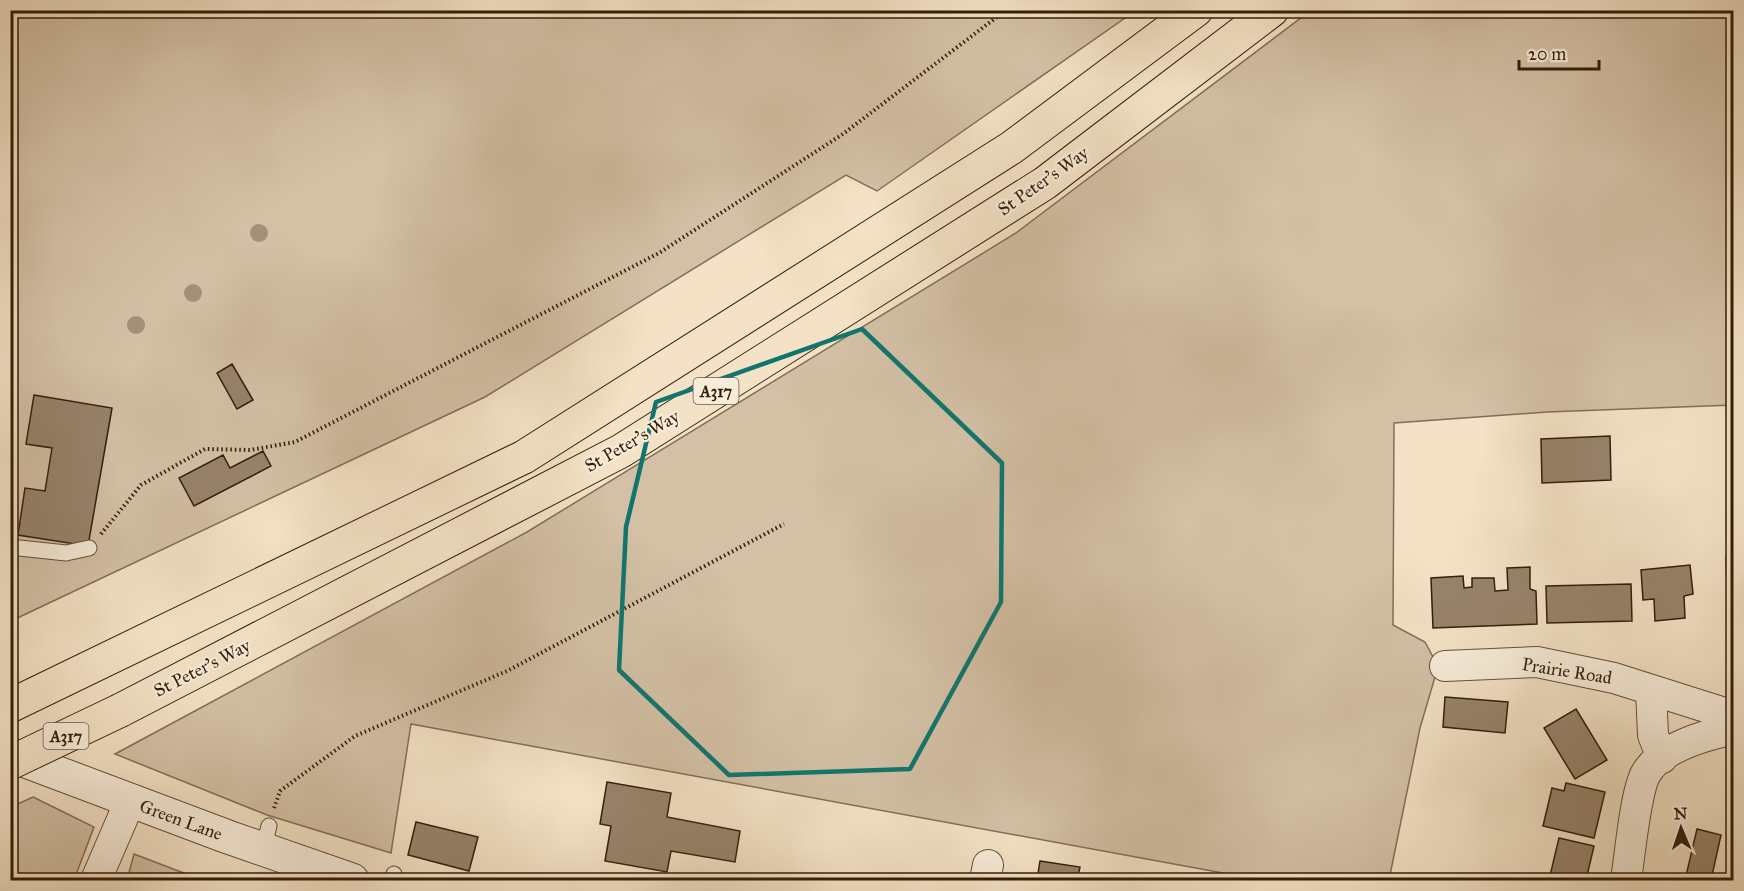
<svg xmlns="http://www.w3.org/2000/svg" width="1744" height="891" viewBox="0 0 1744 891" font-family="'IM FELL Great Primer',serif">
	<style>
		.green { fill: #d3c0a5; stroke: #846e57; stroke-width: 1.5 }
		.building { fill: #97836b; stroke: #341c09; stroke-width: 1.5 }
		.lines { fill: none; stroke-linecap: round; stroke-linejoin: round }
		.service-casing { stroke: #644e38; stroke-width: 17 }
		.minor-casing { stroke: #644e38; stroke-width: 32 }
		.tertiary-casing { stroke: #644e38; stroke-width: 35 }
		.primary-casing { stroke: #341c09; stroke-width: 35 }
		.path { stroke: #341c09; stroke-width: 4; stroke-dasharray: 1.5 3; stroke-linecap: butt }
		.service { stroke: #f7ecd9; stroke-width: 15 }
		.minor { stroke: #f7ecd9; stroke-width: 30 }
		.tertiary { stroke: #f7ecd9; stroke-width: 33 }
		.primary { stroke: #f3e2c5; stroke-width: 33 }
		.primary-bridge-casing { stroke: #341c09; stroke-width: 35; stroke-linecap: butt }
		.primary-bridge { stroke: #f3e2c5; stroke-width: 33 }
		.tree { fill: #a49077 }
		.marked { fill: none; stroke: #0f766e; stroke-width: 4.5; stroke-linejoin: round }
		.labels { text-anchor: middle; stroke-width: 4.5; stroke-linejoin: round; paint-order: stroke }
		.shield { fill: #f7ecd9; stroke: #6e5a47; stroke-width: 1.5 }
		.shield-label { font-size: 16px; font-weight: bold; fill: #341c09 }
		.street-label { font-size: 18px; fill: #341c09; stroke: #f7ecd9 }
	</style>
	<rect width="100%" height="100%" fill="#f3e2c5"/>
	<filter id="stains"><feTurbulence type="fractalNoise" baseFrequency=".00333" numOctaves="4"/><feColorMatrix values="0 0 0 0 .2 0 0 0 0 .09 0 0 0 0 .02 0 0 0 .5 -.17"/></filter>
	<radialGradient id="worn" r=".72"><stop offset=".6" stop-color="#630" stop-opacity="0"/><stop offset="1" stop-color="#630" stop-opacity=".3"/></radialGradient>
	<!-- green -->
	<path class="green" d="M10 11H1135L877 191 846 175 485 397 11 621Z
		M1310 11H1733V405L1547 412 1394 423 1393 625 1425 642 1433 657 1435 677 1420 728 1389 880H1261L411 724 391 853 267 815 115 754 527 532 1016 233Z
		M33 797 94 827 74 880H11V807Z
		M134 854 202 880H127Z"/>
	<!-- building -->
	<path class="building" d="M232 364 253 400 237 409 217 373Z
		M34 395 112 408 88 546 18 535 25 488 45 491 52 448 26 444Z
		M1610 436 1611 480 1542 483 1541 439Z
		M263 451 271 466 194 506 179 478 223 455 230 468Z
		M1729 485H1734V521H1731Z
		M1726 558H1734V610H1728Z
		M1690 565 1693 594 1684 596 1685 618 1655 621 1654 599 1643 600 1641 570Z
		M1530 567V589L1536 591 1537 624 1433 628 1431 578 1463 576 1464 588 1472 587V578H1494L1495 591 1508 590 1507 568Z
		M1631 584 1632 621 1547 623 1546 586Z
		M1445 697 1508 702 1505 733 1443 727Z
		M1576 709 1607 760 1575 779 1544 728Z
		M607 782 671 793 667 817 740 831 735 862 671 851 667 872 605 861 611 826 600 824Z
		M1566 783 1605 792 1594 838 1543 826 1552 788 1564 791Z
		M416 822 478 837 469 871 408 855Z
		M1697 829 1721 835 1711 880H1685Z
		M1559 838 1594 846 1586 880H1549Z
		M1040 861 1080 867 1077 880H1037Z
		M517 876 536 880H516Z"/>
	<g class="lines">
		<defs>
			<path id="service" d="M10 547 66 553 89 548
				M263 849 269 826
				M392 880 394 874"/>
			<path id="minor" d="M1445 666 1537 662 1614 678 1734 716
				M1651 690 1653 735 1662 758
				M96 880 130 801
				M985 880 988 865
				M1626 880C1630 855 1635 796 1645 775 1660 747 1706 735 1734 729"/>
			<path id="tertiary" d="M10 755 228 837 352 880"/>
			<path id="primary" d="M10 706 524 457 1011 148 1196 10
				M121 710 621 451 1045 183 1272 10"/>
		</defs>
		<!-- service casing -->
		<use href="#service" class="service-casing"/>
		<!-- minor casing -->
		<use href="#minor" class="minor-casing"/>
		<!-- tertiary casing -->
		<use href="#tertiary" class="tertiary-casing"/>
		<!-- primary casing -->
		<use href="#primary" class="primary-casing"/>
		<!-- path -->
		<path class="path" d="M101 534 141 485 205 449 250 450 295 442 659 253 843 134 1006 10
			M274 808 280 791 355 736 507 671 784 524"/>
		<!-- service -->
		<use href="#service" class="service"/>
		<!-- minor -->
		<use href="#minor" class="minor"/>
		<!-- tertiary -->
		<use href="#tertiary" class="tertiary"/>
		<!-- primary -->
		<use href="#primary" class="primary"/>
		<defs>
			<path id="primary-bridge" d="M10 763 121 710"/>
		</defs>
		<!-- primary-bridge casing -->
		<use href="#primary-bridge" class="primary-bridge-casing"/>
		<!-- primary-bridge -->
		<use href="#primary-bridge" class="primary-bridge"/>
	</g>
	<!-- trees -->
	<g class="tree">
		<circle cx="259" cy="233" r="9"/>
		<circle cx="193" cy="293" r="9"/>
		<circle cx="136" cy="325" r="9"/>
	</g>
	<!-- marked area -->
	<path class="marked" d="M862 329 1002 463 1001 602 910 769 729 775 619 670 626 527 656 402Z"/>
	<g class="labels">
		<!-- shield labels -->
		<g class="shield">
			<rect x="693.5" y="378" width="45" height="26" rx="4.5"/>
			<rect x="43.5" y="723" width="45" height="26" rx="4.5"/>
		</g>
		<g class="shield-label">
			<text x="716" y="397">A317</text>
			<text x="66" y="742">A317</text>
		</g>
		<!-- street labels -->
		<g class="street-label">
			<text transform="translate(1043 181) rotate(-35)" y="6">St Peter's Way</text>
			<text transform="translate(632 441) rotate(-30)" y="6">St Peter's Way</text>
			<text transform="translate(202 668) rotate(-27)" y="6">St Peter's Way</text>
			<text transform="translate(1567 671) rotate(9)" y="6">Prairie Road</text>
			<text transform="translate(181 820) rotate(20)" y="6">Green Lane</text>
		</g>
	</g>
	<!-- margin -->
	<rect width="1744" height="891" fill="none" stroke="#f3e2c5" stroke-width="36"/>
	<rect x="12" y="12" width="1720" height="867" fill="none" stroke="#341c09" stroke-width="3"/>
	<rect x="18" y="18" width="1708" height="855" fill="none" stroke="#341c09" stroke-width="1.5"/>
	<!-- north arrow -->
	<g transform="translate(1681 828) rotate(358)" stroke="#f7ecd9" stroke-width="4.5" paint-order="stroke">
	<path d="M0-4.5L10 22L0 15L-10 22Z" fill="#341c09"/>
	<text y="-9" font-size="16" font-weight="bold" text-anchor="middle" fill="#341c09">N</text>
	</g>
	<!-- scale -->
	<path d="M1519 60v9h80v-9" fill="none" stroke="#341c09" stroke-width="3"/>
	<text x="1528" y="60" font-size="18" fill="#341c09" stroke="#f7ecd9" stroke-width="4.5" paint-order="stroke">20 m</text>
	<rect width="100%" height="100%" filter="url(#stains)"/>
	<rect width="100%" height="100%" fill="url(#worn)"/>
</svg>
